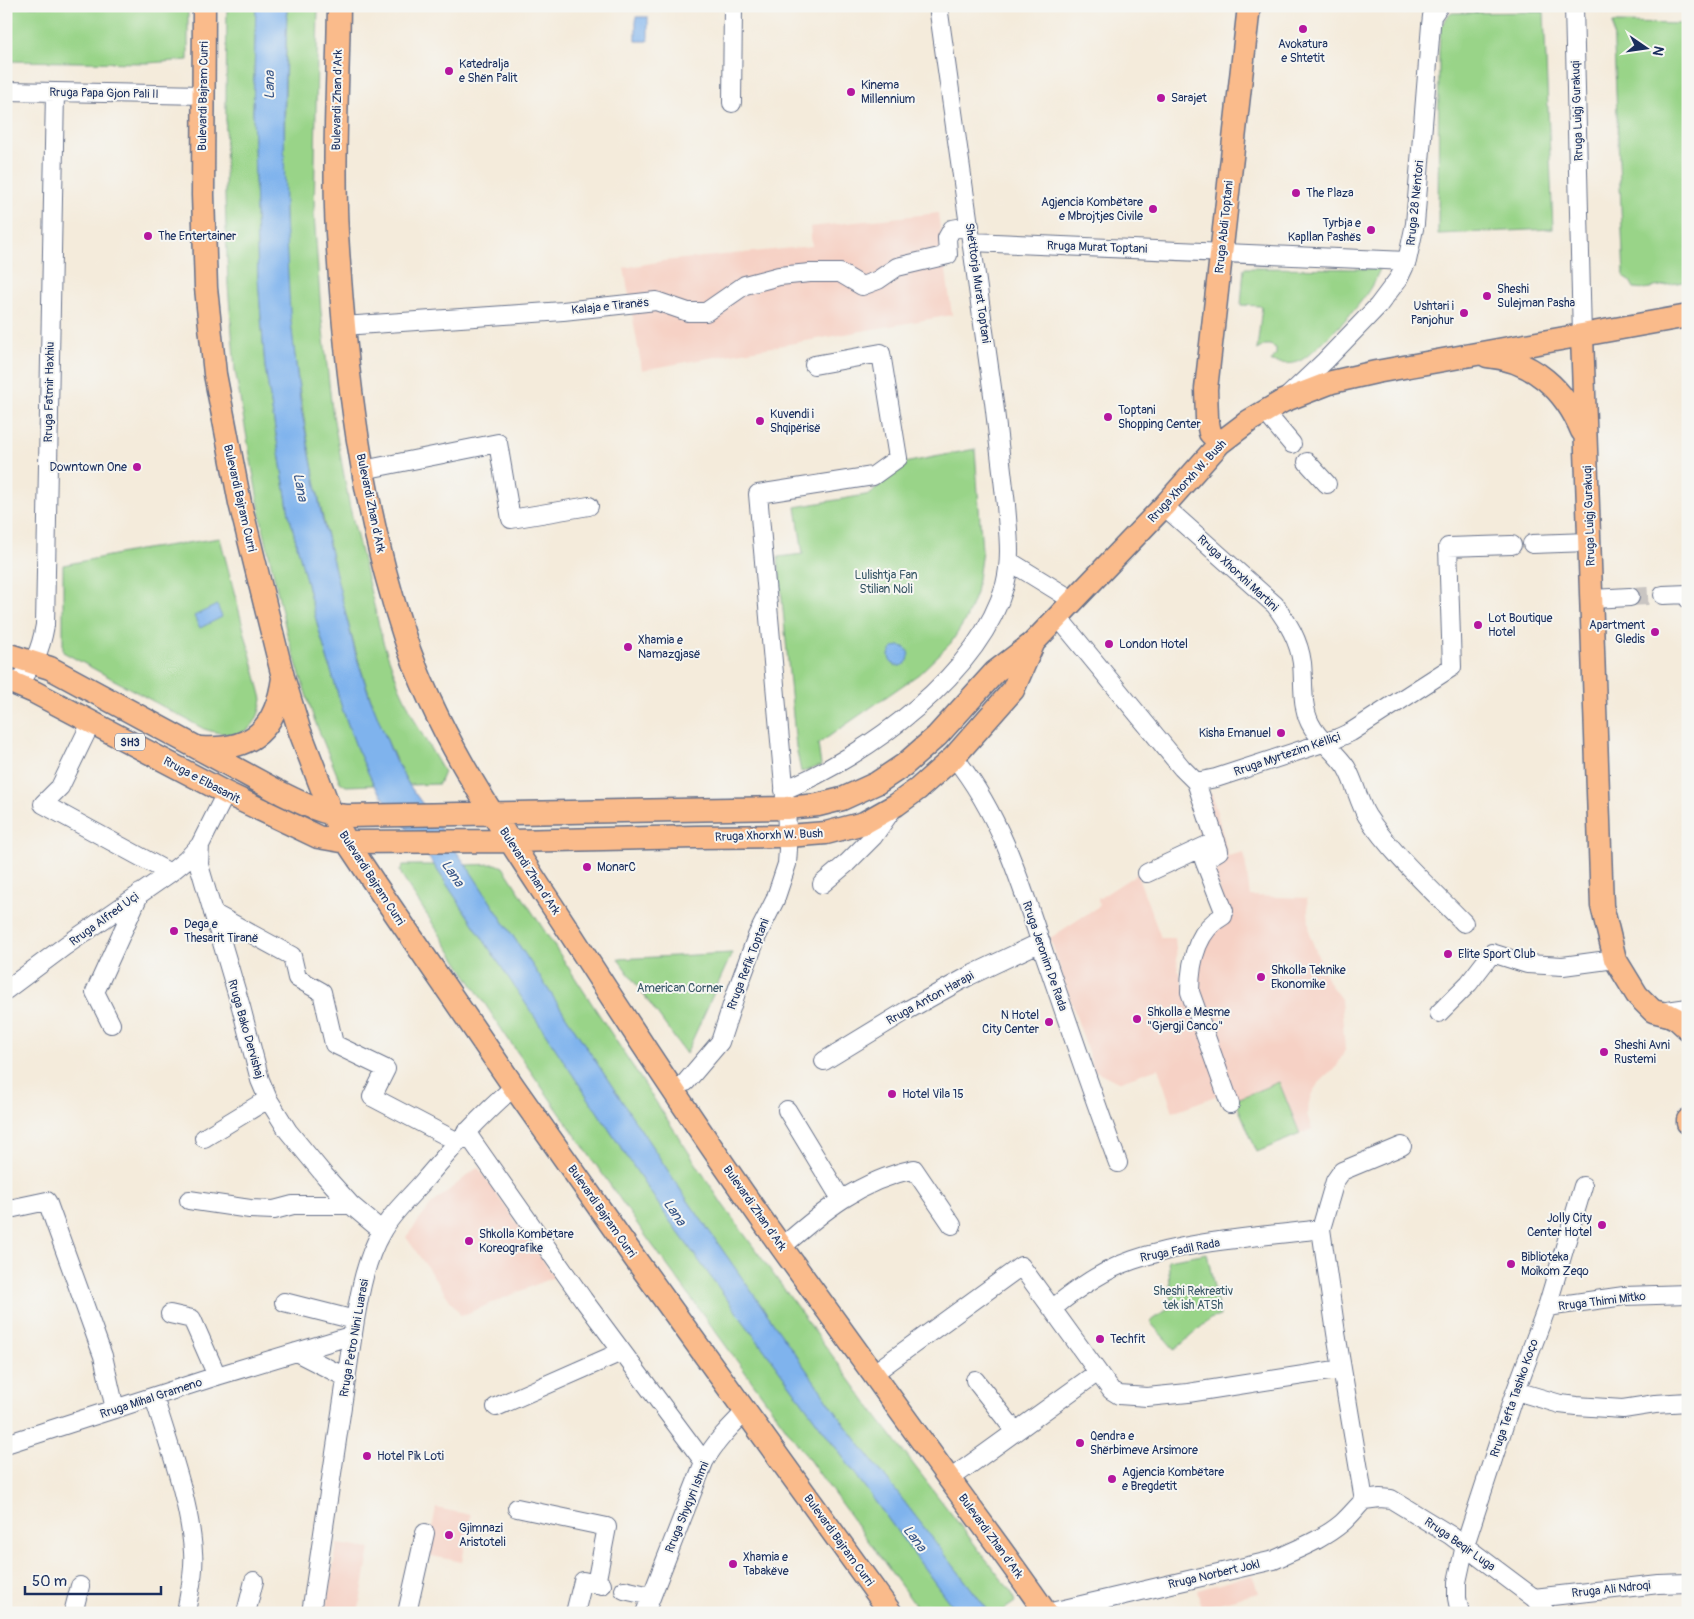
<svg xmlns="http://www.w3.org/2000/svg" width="1694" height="1619" viewBox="0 0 1694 1619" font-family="Pangolin,sans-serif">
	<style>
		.built { fill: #f6d1c5 }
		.green { fill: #99d488; stroke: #5a8273 }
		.water { fill: #7fb3ed; stroke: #4d71a6 }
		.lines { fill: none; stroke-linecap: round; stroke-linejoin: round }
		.minor-tunnel { stroke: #c9c5c2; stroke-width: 18; stroke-dasharray: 18 9; stroke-linecap: butt }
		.minor-casing { stroke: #67718a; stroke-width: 20 }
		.major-casing { stroke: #67718a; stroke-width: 25 }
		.minor { stroke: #fff; stroke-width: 18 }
		.major { stroke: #fabb8b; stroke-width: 22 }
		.poi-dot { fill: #b5179e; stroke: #f6f6f2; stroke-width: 2 }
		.labels { text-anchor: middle; stroke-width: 4; stroke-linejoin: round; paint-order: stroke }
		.shield { fill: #f6f6f2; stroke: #5d6b8a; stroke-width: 1 }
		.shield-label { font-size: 11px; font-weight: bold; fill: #1b2f5e }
		.poi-label { font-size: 12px; fill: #1b2f5e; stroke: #f6f6f2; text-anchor: start }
		.street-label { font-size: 12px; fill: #1b2f5e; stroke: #f6f6f2 }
		.park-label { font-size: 12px; fill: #3a5868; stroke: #f6f6f2 }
		.water-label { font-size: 14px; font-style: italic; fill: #395789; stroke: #f6f6f2 }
	</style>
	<rect width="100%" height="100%" fill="#f6f6f2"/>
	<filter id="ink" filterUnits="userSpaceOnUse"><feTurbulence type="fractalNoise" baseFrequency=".02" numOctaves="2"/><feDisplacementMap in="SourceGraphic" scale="10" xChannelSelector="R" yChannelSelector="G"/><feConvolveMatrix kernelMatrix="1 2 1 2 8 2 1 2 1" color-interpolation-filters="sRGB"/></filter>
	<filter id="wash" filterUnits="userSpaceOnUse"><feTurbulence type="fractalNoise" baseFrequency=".0096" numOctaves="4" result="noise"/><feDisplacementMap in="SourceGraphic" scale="20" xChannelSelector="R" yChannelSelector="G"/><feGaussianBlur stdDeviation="1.12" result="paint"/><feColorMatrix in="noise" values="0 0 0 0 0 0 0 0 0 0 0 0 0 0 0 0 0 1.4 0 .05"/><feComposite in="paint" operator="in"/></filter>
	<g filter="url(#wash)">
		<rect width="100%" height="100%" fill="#f4ebdb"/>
		<!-- built -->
		<path class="built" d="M938 213 952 315 642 370 624 268 663 261 812 246 810 227Z
			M1212 794 1228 856 1244 852 1250 896 1307 898 1310 936 1329 983 1341 999 1345 1050 1337 1066 1317 1085 1310 1098 1307 1114 1312 1129 1257 1152 1193 991 1204 944 1228 916 1189 803Z
			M1137 874 1161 938H1175L1178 970 1223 1093 1173 1112 1158 1068 1118 1082 1094 1070 1050 938 1099 906 1098 899Z
			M478 1167 554 1277 461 1316 406 1237 432 1204Z
			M436 1508 471 1515 462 1562 427 1555Z
			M337 1544 370 1549 358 1613H326Z
			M1253 1575 1258 1593 1201 1608 1197 1590Z"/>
		<!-- green -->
		<path class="green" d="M6 6H188V60L148 63 6 61Z
			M227 6H256L253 111 258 279 265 367 289 514 318 627 342 708 357 749 374 785 346 786 340 782 314 719 287 634 262 523 235 370 228 285 225 196Z
			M287 6H318L314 214 321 312 332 410 350 508 383 642 399 686 418 727 444 772 439 784 409 785C372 718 354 649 336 574 315 489 299 402 290 314 281 212 285 109 287 6Z
			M1544 12 1553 229 1438 234 1439 52C1440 38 1439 22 1452 13Z
			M1613 23 1688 24V281L1644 289 1634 288 1630 281 1624 277Z
			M1244 268 1380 269C1368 298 1347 319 1325 340 1317 347 1308 357 1298 362 1289 365 1279 363 1271 362L1276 354V348L1270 345H1265L1257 350 1262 306 1241 305Z
			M975 449 982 551 976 593 966 619 951 643 919 674 818 744 821 766 801 772 796 747 778 557 803 554 796 507 871 494 899 464Z
			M220 538 262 699C257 737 235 739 204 729L63 652V565L139 550Z
			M496 864 503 867 723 1205 877 1417 1012 1593 1015 1602 999 1613H990L845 1425 686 1198 466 865Z
			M403 865H434L667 1217 957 1613H921L645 1235 504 1033 403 878 400 871Z
			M732 953 686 1054 618 959Z
			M1279 1082 1300 1134 1257 1152 1235 1100Z
			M1207 1253 1220 1316 1210 1319 1175 1350 1150 1322 1172 1306 1168 1260Z"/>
		<!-- water -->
		<path class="water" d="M256 6H287L284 112 285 218 290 313 301 408 322 517 355 652 369 695 394 758 409 785 466 865 686 1198 845 1425 990 1613H957L667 1217 434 865 374 785 357 749 342 708 318 627 289 514 265 367 258 279 253 111Z
			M636 17H648V41H636Z
			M217 605 222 617 200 628 194 616Z
			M889 656a10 10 0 1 1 20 0a10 10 0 1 1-20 0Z"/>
	</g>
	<g filter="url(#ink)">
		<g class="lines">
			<!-- minor-tunnel -->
			<path class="minor-tunnel" d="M1630 597 1663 595"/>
			<defs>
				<path id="minor" d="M1574 6 1582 336
					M6 91 203 95
					M732 103 733 6
					M972 242 1407 261
					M343 326 563 311 656 301 688 312H706L745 285 779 276 810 273H840L862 286 878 280 897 267 948 255 947 238 952 229 970 226
					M1287 397 1325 361 1378 306 1399 278 1407 261 1415 224 1431 25 1432 16 1439 6
					M1265 412 1292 444
					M1307 462 1327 484
					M363 470 498 443 511 519 589 506
					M1164 506 1275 605C1288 623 1299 640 1302 663 1304 682 1301 705 1310 723 1318 740 1335 751 1346 767 1355 782 1358 801 1367 816 1391 853 1432 890 1464 923
					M1532 544 1589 542
					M1009 561 1074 601
					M1663 595 1688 594V599
					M1592 599 1630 597
					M1058 617 1182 768 1196 782 1219 851 1204 860 1224 911 1223 916C1195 931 1190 964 1190 992L1230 1104
					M17 685C34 662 40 654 45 625L55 92
					M91 723 60 787 43 804 170 873
					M954 757C1001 815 1022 886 1045 956 1069 1025 1092 1094 1118 1163
					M1196 782 1216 778 1338 738 1351 732 1452 667 1448 547 1512 545
					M784 790C868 755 979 675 1005 585 1012 558 1008 532 1006 505 1002 470 998 436 994 402 976 270 957 138 938 6
					M226 793 200 845 199 865 241 1007 260 1080 268 1099 288 1131 325 1176 351 1205 382 1231
					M1147 873 1216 841
					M822 884 847 863 873 837 894 807
					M213 913 292 956 297 978 322 992 334 1044 386 1069 372 1097 458 1142
					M6 990 65 946 170 873 186 860 200 845
					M1660 1012 1688 1008
					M1439 1013 1469 983 1492 953 1527 964 1563 966 1615 959
					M111 1024 95 992 140 893
					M824 1061 906 1011 969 976 1041 942
					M686 1082 720 1042 736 993 757 936 775 900 787 864 788 849 786 808 758 494 873 476 898 458 881 353 814 365
					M787 1110 841 1199
					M466 1132 583 1299 704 1462
					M204 1138 268 1099
					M189 1200 250 1209 274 1210 293 1205H351
					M6 1209 14 1208 47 1201 103 1356 115 1409
					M782 1247C823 1211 859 1181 914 1169L952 1225
					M284 1302 355 1320
					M1547 1307 1624 1296 1688 1294
					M1052 1309C1076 1289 1103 1270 1133 1260 1192 1240 1260 1237 1321 1229
					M170 1314 192 1319 217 1376
					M296 1352 347 1378
					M874 1373 1021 1266 1111 1390 1119 1395 1147 1397 1188 1393 1342 1369
					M975 1380 1015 1431
					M1516 1391 1560 1404 1576 1406 1623 1409 1655 1404 1688 1402
					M154 1397C169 1446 190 1502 193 1552 195 1572 189 1593 186 1613
					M496 1407 621 1352
					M6 1444 217 1376 353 1335
					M950 1479 1098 1372
					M1364 1500 1336 1333 1321 1229 1335 1181 1342 1171 1402 1146
					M1364 1500 1380 1498 1391 1499 1450 1535 1534 1598 1546 1613
					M517 1508 607 1527 596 1584
					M624 1590 651 1596
					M1534 1598 1659 1584 1688 1583
					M73 1613 80 1586
					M246 1613 254 1581
					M311 1613 355 1320C360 1291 366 1259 381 1233 391 1214 408 1199 422 1183 451 1149 480 1116 514 1087
					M407 1613 425 1533
					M575 1613 583 1581 602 1585
					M645 1613 704 1462C715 1442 730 1427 746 1411
					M1047 1613 1274 1560C1297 1549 1322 1540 1342 1523 1350 1516 1356 1508 1364 1500
					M1460 1613 1457 1598V1582L1465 1545 1512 1401 1547 1307 1583 1186"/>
				<path id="major" d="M204 6 203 195 206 288 215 374 240 503 283 677 299 729 332 815 347 842 375 884 514 1087 636 1260 891 1613
					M339 6C338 82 333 158 337 233 345 369 361 506 404 635 440 745 510 840 572 936 640 1042 711 1149 785 1252 840 1328 895 1404 950 1480 982 1524 1015 1568 1046 1613
					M1582 336 1602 906 1615 959 1637 995 1653 1011 1669 1015 1677 1019 1688 1029
					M1487 356C1533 360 1565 390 1582 431
					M1220 443 1210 433 1207 418 1206 389 1249 6
					M6 654 50 668 279 792C301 803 322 814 347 816L786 808 818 805 842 799 877 783 904 765 937 736 995 672 1033 643 1164 506 1220 443 1249 421 1283 401 1332 382 1376 372 1688 316
					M6 680 34 692 226 793 318 837 347 842 511 841 696 837 788 836 826 833 864 823 896 805 918 789 954 757 1013 690 1033 644
					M201 748C253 751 276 729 283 678
					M1688 1120V1123"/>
			</defs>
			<!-- minor casing -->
			<use href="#minor" class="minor-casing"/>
			<!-- major casing -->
			<use href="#major" class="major-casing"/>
			<!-- minor -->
			<use href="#minor" class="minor"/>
			<!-- major -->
			<use href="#major" class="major"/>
		</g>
	</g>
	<!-- markers -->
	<g class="poi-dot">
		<circle cx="1303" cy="29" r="5"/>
		<circle cx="449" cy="71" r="5"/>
		<circle cx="851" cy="92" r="5"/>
		<circle cx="1161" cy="98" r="5"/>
		<circle cx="1296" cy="193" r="5"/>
		<circle cx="1153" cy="209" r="5"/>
		<circle cx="1371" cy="230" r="5"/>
		<circle cx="148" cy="236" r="5"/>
		<circle cx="1487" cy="296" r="5"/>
		<circle cx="1464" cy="313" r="5"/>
		<circle cx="1108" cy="417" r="5"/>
		<circle cx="760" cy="421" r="5"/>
		<circle cx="137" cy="467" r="5"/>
		<circle cx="1478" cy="625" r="5"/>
		<circle cx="1655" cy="632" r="5"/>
		<circle cx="1109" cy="644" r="5"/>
		<circle cx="628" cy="647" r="5"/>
		<circle cx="1281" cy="733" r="5"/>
		<circle cx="587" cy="867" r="5"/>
		<circle cx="174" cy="931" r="5"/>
		<circle cx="1448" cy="954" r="5"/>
		<circle cx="1261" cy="977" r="5"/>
		<circle cx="1137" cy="1019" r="5"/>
		<circle cx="1049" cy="1022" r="5"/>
		<circle cx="1604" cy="1052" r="5"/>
		<circle cx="892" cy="1094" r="5"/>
		<circle cx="1602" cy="1225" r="5"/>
		<circle cx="469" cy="1241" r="5"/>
		<circle cx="1511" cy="1264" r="5"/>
		<circle cx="1100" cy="1339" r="5"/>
		<circle cx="1080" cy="1443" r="5"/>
		<circle cx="367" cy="1456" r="5"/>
		<circle cx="1112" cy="1479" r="5"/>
		<circle cx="449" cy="1535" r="5"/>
		<circle cx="733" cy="1564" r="5"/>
	</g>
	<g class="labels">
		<!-- shield labels -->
		<rect class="shield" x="115" y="733.5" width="30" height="17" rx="4"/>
		<g class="shield-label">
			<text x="130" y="746">SH3</text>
		</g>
		<!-- poi labels -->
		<g class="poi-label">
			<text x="1303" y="48" text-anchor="middle">Avokatura<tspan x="1303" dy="14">e Shtetit</tspan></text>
			<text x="459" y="68">Katedralja<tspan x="459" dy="14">e Shën Palit</tspan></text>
			<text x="861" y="89">Kinema<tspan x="861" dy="14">Millennium</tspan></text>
			<text x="1171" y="102">Sarajet</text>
			<text x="1306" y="197">The Plaza</text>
			<text x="1143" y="206" text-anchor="end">Agjencia Kombëtare<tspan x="1143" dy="14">e Mbrojtjes Civile</tspan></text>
			<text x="1361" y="227" text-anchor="end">Tyrbja e<tspan x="1361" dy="14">Kapllan Pashës</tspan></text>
			<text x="158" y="240">The Entertainer</text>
			<text x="1497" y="293">Sheshi<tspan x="1497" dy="14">Sulejman Pasha</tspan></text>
			<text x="1454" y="310" text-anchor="end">Ushtari i<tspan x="1454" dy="14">Panjohur</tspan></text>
			<text x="1118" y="414">Toptani<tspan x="1118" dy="14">Shopping Center</tspan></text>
			<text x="770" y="418">Kuvendi i<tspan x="770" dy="14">Shqipërisë</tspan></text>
			<text x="127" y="471" text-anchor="end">Downtown One</text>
			<text x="1488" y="622">Lot Boutique<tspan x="1488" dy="14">Hotel</tspan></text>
			<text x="1645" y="629" text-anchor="end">Apartment<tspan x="1645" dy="14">Gledis</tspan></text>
			<text x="638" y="644">Xhamia e<tspan x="638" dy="14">Namazgjasë</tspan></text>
			<text x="1119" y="648">London Hotel</text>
			<text x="1271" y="737" text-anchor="end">Kisha Emanuel</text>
			<text x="597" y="871">MonarC</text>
			<text x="184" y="928">Dega e<tspan x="184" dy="14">Thesarit Tiranë</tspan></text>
			<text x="1458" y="958">Elite Sport Club</text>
			<text x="1271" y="974">Shkolla Teknike<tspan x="1271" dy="14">Ekonomike</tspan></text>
			<text x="1147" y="1016">Shkolla e Mesme<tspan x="1147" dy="14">"Gjergji Canco"</tspan></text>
			<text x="1039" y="1019" text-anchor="end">N Hotel<tspan x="1039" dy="14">City Center</tspan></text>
			<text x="1614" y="1049">Sheshi Avni<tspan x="1614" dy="14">Rustemi</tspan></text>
			<text x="902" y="1098">Hotel Vila 15</text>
			<text x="1592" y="1222" text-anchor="end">Jolly City<tspan x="1592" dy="14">Center Hotel</tspan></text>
			<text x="479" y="1238">Shkolla Kombëtare<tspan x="479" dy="14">Koreografike</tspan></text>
			<text x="1521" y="1261">Biblioteka<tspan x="1521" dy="14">Moikom Zeqo</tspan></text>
			<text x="1110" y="1343">Techfit</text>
			<text x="1090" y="1440">Qendra e<tspan x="1090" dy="14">Shërbimeve Arsimore</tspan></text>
			<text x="377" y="1460">Hotel Pik Loti</text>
			<text x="1122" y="1476">Agjencia Kombëtare<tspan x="1122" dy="14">e Bregdetit</tspan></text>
			<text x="459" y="1532">Gjimnazi<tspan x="459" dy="14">Aristoteli</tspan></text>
			<text x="743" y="1561">Xhamia e<tspan x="743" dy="14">Tabakëve</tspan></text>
		</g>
		<!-- street labels -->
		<g class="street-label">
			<text transform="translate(104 93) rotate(1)" y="4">Rruga Papa Gjon Pali II</text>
			<text transform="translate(203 96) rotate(-89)" y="4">Bulevardi Bajram Curri</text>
			<text transform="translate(337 100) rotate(-89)" y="4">Bulevardi Zhan d'Ark</text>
			<text transform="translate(1577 111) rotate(-92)" y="4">Rruga Luigj Gurakuqi</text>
			<text transform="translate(1415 203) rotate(-84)" y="4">Rruga 28 Nëntori</text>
			<text transform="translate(1224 227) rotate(-84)" y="4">Rruga Abdi Toptani</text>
			<text transform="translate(1097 247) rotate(2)" y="4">Rruga Murat Toptani</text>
			<text transform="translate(978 283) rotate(82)" y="4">Shëtitorja Murat Toptani</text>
			<text transform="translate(610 306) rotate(-6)" y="4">Kalaja e Tiranës</text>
			<text transform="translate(49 392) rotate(-89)" y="4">Rruga Fatmir Haxhiu</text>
			<text transform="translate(1187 481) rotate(-47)" y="4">Rruga Xhorxh W. Bush</text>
			<text transform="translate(240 498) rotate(77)" y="4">Bulevardi Bajram Curri</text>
			<text transform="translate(371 503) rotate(78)" y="4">Bulevardi Zhan d'Ark</text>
			<text transform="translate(1589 516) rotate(-92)" y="4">Rruga Luigj Gurakuqi</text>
			<text transform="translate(1238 573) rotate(43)" y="4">Rruga Xhorxhi Martini</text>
			<text transform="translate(1287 754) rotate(-19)" y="4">Rruga Myrtezim Këlliçi</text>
			<text transform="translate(202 780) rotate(28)" y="4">Rruga e Elbasanit</text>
			<text transform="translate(769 835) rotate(-2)" y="4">Rruga Xhorxh W. Bush</text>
			<text transform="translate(530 871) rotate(57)" y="4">Bulevardi Zhan d'Ark</text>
			<text transform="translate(372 878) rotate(57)" y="4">Bulevardi Bajram Curri</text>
			<text transform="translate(104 919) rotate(-36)" y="4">Rruga Alfred Uçi</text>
			<text transform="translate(1045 956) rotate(71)" y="4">Rruga Jeronim De Rada</text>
			<text transform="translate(748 964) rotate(-69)" y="4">Rruga Refik Toptani</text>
			<text transform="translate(930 998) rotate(-29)" y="4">Rruga Anton Harapi</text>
			<text transform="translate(246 1029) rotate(74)" y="4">Rruga Bako Dervishaj</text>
			<text transform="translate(755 1208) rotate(55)" y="4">Bulevardi Zhan d'Ark</text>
			<text transform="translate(602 1211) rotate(55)" y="4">Bulevardi Bajram Curri</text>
			<text transform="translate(1180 1250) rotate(-11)" y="4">Rruga Fadil Rada</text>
			<text transform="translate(1602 1301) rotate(-7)" y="4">Rruga Thimi Mitko</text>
			<text transform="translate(354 1338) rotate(-80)" y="4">Rruga Petro Nini Luarasi</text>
			<text transform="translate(151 1398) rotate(-18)" y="4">Rruga Mihal Grameno</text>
			<text transform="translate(1514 1398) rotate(-71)" y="4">Rruga Tefta Tashko Koço</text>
			<text transform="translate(687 1507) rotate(-68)" y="4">Rruga Shyqyri Ishmi</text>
			<text transform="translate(991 1536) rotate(54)" y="4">Bulevardi Zhan d'Ark</text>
			<text transform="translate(839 1540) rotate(54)" y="4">Bulevardi Bajram Curri</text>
			<text transform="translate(1460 1544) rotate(35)" y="4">Rruga Beqir Luga</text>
			<text transform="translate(1214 1574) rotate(-13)" y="4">Rruga Norbert Jokl</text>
			<text transform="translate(1611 1589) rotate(-6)" y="4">Rruga Ali Ndroqi</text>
		</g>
		<!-- park labels -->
		<g class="park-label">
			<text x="886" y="579">Lulishtja Fan<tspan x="886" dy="14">Stilian Noli</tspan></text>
			<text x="680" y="992">American Corner</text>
			<text x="1193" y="1295">Sheshi Rekreativ<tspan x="1193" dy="14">tek ish ATSh</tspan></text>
		</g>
		<!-- water labels -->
		<g class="water-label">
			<text transform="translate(269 85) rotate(-90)" y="5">Lana</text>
			<text transform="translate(301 487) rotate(80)" y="5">Lana</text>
			<text transform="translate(453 873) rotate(56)" y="5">Lana</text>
			<text transform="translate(675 1212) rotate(56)" y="5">Lana</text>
			<text transform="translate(915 1538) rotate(53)" y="5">Lana</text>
		</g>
	</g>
	<!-- margin -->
	<rect width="1694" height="1619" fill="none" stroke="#f6f6f2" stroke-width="25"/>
	<!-- north arrow -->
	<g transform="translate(1646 48) rotate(103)" stroke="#f6f6f2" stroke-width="4" paint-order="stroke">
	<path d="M0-4L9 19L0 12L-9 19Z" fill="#1b2f5e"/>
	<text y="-8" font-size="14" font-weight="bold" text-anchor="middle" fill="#1b2f5e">N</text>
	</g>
	<!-- scale -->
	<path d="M25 1586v8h136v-8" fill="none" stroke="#1b2f5e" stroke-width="2.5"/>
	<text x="32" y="1586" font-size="15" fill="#1b2f5e" stroke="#f6f6f2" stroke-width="4" paint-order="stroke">50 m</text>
</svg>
